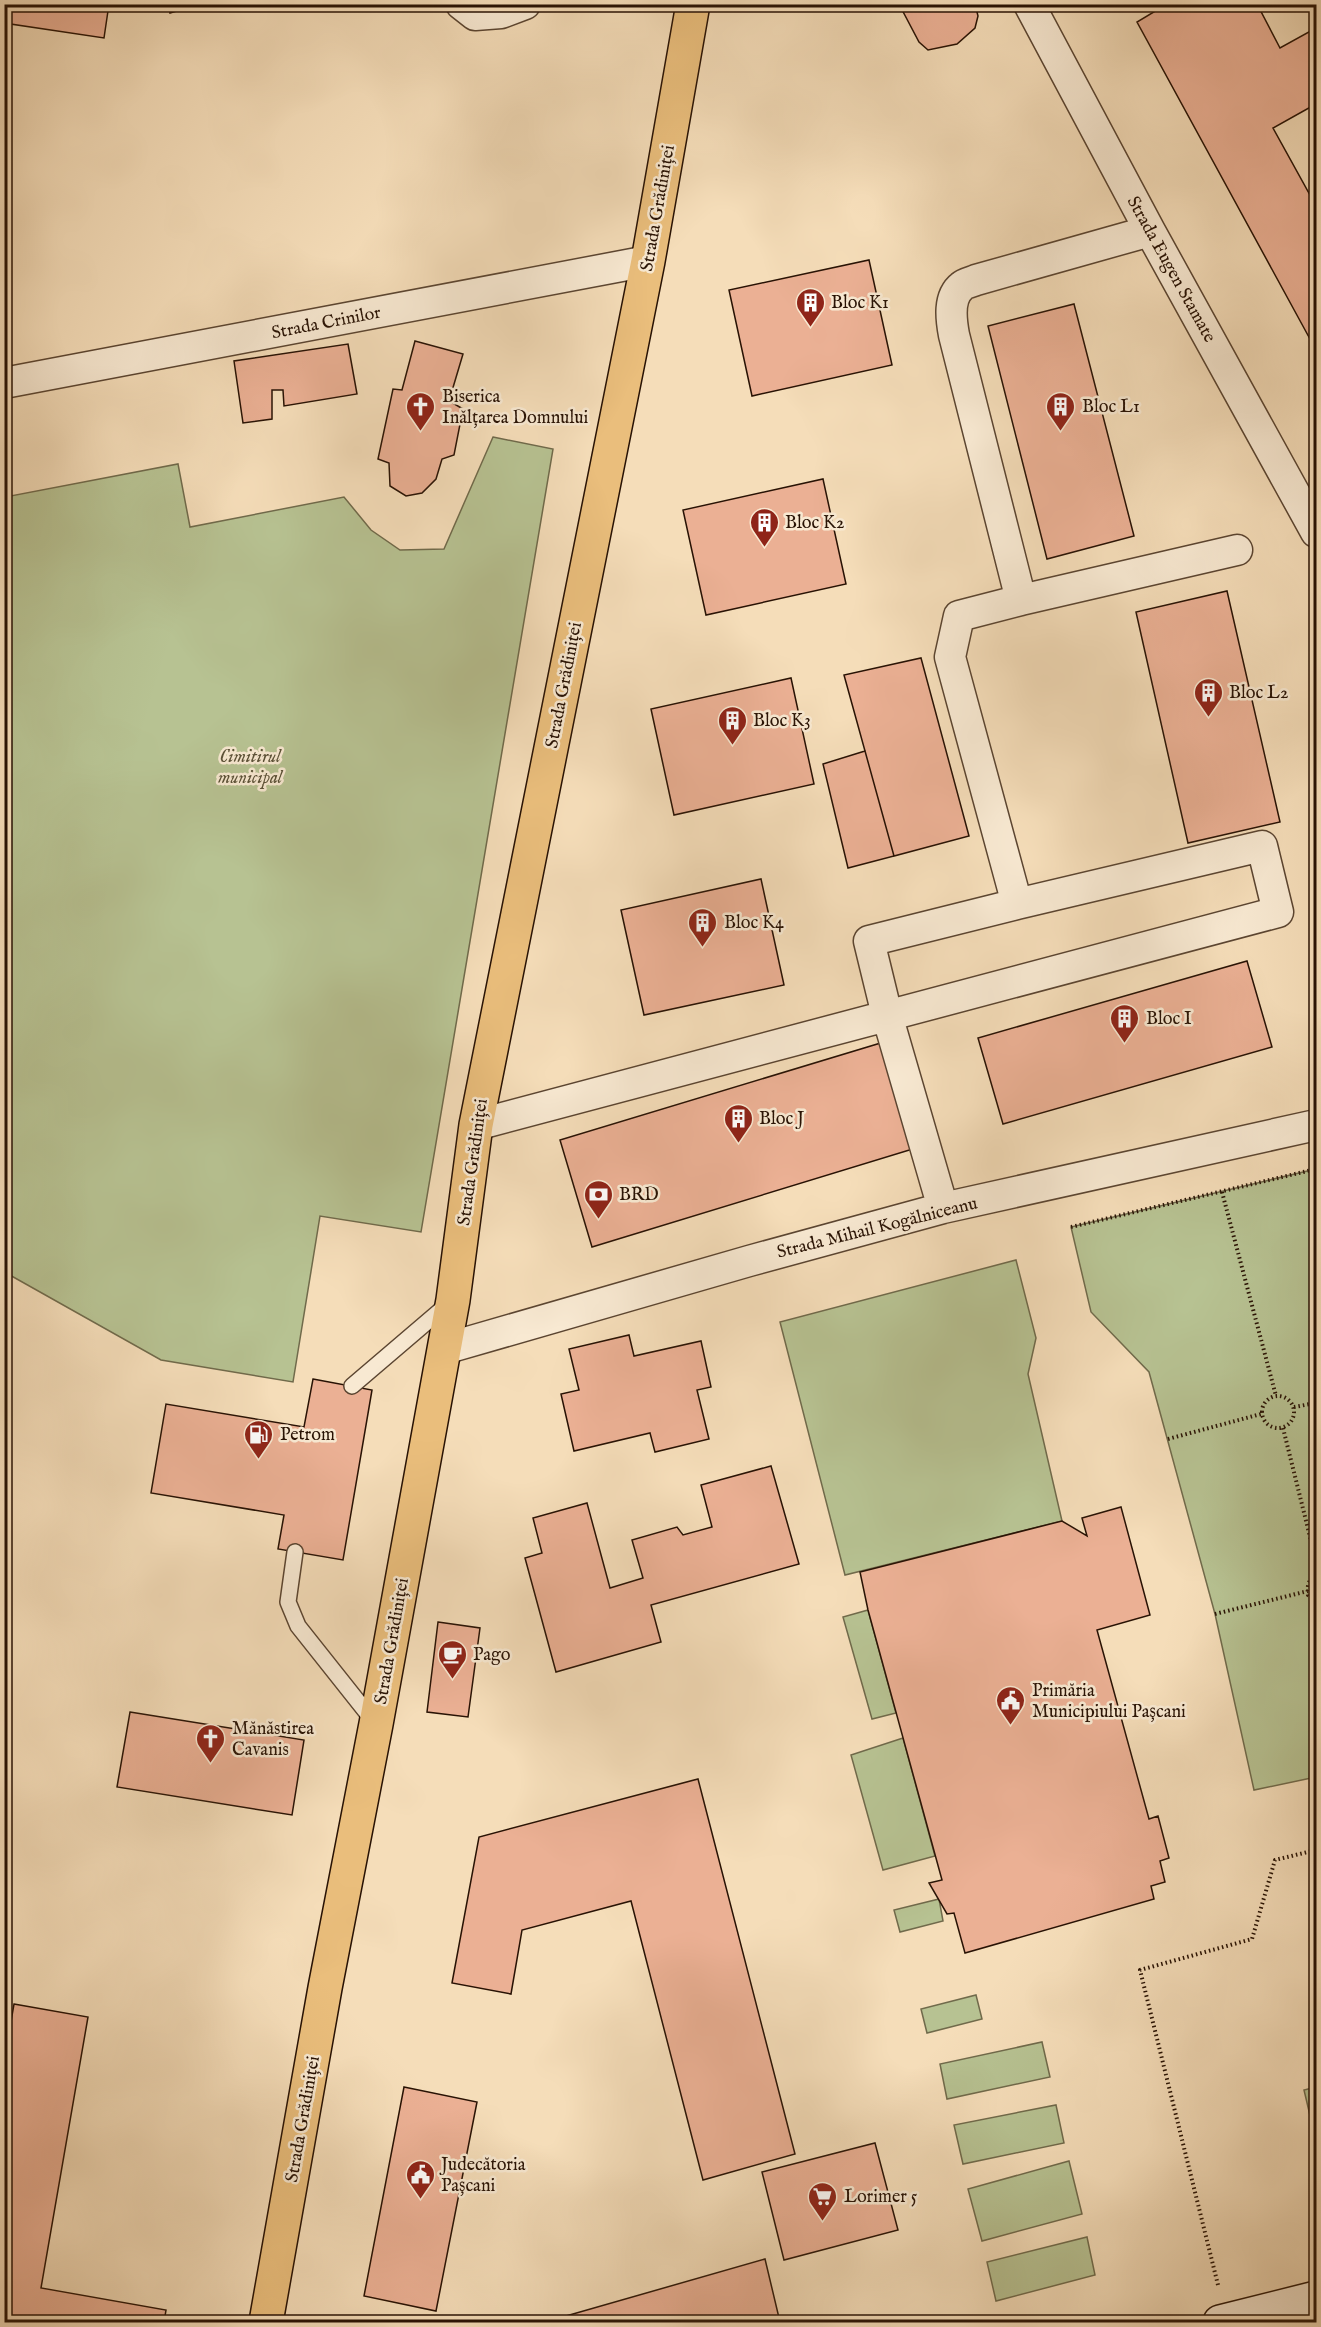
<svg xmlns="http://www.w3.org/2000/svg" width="1321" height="2327" viewBox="0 0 1321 2327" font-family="'IM FELL English',serif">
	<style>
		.green { fill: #b7c292; stroke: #706a4b; stroke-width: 1.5 }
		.building { fill: #ebb094; stroke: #281204; stroke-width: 1.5 }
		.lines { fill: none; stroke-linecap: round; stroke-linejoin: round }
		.service-casing { stroke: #5b4531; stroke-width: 18 }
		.minor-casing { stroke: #5b4531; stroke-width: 33 }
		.secondary-casing { stroke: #281204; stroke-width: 36 }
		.primary-casing { stroke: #281204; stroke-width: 36 }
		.path { stroke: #281204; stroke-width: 4; stroke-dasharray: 1.5 3; stroke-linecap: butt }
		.service { stroke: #f8e9d2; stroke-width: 15 }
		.minor { stroke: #f8e9d2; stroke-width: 30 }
		.secondary { stroke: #f8e9d2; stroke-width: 33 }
		.primary { stroke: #eabe7c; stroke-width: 33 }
		.labels { text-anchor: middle; stroke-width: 5; stroke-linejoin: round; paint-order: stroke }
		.street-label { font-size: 18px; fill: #281204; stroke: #f8e9d2 }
		.poi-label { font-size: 18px; fill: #281204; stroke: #f8e9d2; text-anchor: start }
		.park-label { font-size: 18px; font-style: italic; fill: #5a5036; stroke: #f8e9d2 }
	</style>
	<rect width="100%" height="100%" fill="#f5ddb9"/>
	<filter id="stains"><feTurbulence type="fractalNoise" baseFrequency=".00333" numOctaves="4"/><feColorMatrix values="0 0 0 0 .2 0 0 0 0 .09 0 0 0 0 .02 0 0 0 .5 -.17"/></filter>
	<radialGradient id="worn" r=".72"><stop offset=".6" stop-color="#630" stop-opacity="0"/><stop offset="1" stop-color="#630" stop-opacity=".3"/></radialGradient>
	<!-- green -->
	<path class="green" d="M493 437 553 449 421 1232 320 1216 293 1382 161 1360 8 1274 5 1295V497L178 464 190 527 344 497 371 530 400 550 444 549Z
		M1316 1169V1777L1254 1790 1215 1614 1149 1372 1091 1312 1071 1227Z
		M1016 1260 1036 1338 1028 1374 1062 1521 845 1575 780 1322Z
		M868 1610 896 1713 872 1719 843 1617Z
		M903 1738 935 1856 883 1870 851 1755Z
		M939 1899 943 1921 900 1932 894 1910Z
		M976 1995 982 2019 927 2033 921 2009Z
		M1042 2042 1050 2077 947 2099 940 2064Z
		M1316 2087V2141L1304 2090Z
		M1056 2105 1064 2143 963 2164 954 2125Z
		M1069 2161 1082 2214 982 2241 968 2189Z
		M1087 2237 1095 2275 996 2301 987 2262Z"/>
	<!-- building -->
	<path class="building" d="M4 4H109L104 38 4 23Z
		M168 4H200L170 13Z
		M899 4H975L978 16 975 28 957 44 928 50 919 42Z
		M1167 4H1257L1280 48 1316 28V104L1273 128 1316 206V350L1137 22Z
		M869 260 892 365 752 396 729 290Z
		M1074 304 1134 536 1047 559 988 326Z
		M415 341 463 354 449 401 463 409 454 455 442 459 436 479 422 493 406 496 390 486 389 463 378 459 393 389 402 390Z
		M348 344 357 394 284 406 283 390H272V419L243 423 234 361Z
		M823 479 846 584 706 615 683 510Z
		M1227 591 1280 822 1188 843 1136 612Z
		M921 658 969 836 894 856 844 675Z
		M791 678 814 784 674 815 651 709Z
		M865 751 894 856 848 868 823 764Z
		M761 879 784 985 644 1015 621 910Z
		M1247 961 1272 1047 1003 1124 978 1038Z
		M884 1042 916 1148 592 1247 560 1140Z
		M629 1335 634 1356 701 1341 711 1387 697 1390 709 1439 655 1452 650 1433 574 1451 561 1394 579 1390 569 1349Z
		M313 1379 372 1390 343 1560 278 1549 284 1515 151 1493 166 1404 304 1427Z
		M771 1466 799 1564 651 1605 661 1642 556 1672 525 1558 542 1553 533 1518 587 1503 610 1588 643 1578 632 1540 677 1527 683 1535 712 1527 701 1485Z
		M1121 1507 1150 1615 1097 1630 1149 1819 1158 1816 1169 1858 1160 1861 1165 1882 1151 1886 1154 1899 965 1953 954 1913 947 1914 929 1883 942 1880 868 1610 860 1572 1062 1521 1087 1536 1082 1518Z
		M438 1622 480 1628 468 1717 427 1712Z
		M130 1712 304 1740 292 1815 117 1787Z
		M698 1779 795 2154 703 2180 631 1901 522 1930 511 1994 452 1983 479 1837Z
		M14 2004 88 2017 41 2288 166 2310 164 2322H4V2062Z
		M404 2087 477 2102 436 2311 364 2296Z
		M875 2143 898 2230 784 2260 762 2172Z
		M765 2259 780 2322H545Z"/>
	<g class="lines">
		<defs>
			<path id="service" d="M352 1386 448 1304
				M295 1552 288 1602 298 1626 375 1723"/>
			<path id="minor" d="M461 4 475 15 501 13 525 4
				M1029 4 1150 231 1316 532
				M4 383 648 261
				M1021 600 1237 550
				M476 1125 1278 912 1262 846 1017 904
				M943 1208 887 1015 869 941 1017 904 950 657 959 616 1021 600 954 335C951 319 948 297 962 286 965 283 972 282 976 280L1150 231
				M444 1349 749 1261 943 1208 1316 1125"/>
			<path id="secondary" d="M1220 2322 1316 2298"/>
			<path id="primary" d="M266 2322 325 1988 376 1724 453 1300 476 1125 648 261 693 4"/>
		</defs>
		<!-- service casing -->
		<use href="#service" class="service-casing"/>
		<!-- minor casing -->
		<use href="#minor" class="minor-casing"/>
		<!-- secondary casing -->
		<use href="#secondary" class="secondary-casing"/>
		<!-- primary casing -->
		<use href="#primary" class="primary-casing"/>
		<!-- path -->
		<path class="path" d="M1222 1192 1276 1396
			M1071 1227 1316 1169
			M1262 1412a16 16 0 1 1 32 0a16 16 0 1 1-32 0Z
			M1294 1407 1316 1403
			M1283 1428 1316 1561
			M1168 1439 1261 1414
			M1316 1575C1308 1580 1307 1586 1308 1595L1316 1602
			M1215 1614 1308 1591
			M1218 2285 1140 1970 1252 1939 1275 1860 1316 1850"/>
		<!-- service -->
		<use href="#service" class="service"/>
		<!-- minor -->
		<use href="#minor" class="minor"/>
		<!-- secondary -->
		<use href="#secondary" class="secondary"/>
		<!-- primary -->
		<use href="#primary" class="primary"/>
	</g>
	<!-- icons -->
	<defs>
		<symbol id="building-pin" viewBox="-11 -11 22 30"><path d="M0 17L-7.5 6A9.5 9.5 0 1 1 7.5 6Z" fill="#8f2418" stroke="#f8e9d2"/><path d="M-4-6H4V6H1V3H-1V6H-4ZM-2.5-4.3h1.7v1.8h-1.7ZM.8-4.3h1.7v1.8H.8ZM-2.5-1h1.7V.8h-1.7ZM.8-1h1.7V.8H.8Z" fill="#fff"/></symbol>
		<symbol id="church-pin" viewBox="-11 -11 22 30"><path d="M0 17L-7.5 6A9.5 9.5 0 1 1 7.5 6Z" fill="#8f2418" stroke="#f8e9d2"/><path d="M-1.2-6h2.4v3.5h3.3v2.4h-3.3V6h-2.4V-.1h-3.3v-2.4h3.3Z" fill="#fff"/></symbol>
		<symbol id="bank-pin" viewBox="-11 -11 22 30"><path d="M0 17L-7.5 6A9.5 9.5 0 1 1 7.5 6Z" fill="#8f2418" stroke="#f8e9d2"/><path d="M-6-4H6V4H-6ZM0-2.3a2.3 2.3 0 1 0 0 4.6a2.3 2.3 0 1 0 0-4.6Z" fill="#fff"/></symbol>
		<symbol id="fuel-pin" viewBox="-11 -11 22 30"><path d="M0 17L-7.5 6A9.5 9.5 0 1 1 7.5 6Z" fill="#8f2418" stroke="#f8e9d2"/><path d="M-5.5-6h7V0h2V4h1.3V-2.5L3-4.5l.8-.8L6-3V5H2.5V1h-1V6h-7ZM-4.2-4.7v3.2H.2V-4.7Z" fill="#fff"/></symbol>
		<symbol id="cafe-pin" viewBox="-11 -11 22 30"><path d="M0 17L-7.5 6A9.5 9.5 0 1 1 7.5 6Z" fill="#8f2418" stroke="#f8e9d2"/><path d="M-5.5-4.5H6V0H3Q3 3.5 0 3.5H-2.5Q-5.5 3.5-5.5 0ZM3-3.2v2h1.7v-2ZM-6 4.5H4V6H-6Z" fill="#fff"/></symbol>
		<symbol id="civic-pin" viewBox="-11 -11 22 30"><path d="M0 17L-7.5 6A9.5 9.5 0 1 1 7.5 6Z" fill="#8f2418" stroke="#f8e9d2"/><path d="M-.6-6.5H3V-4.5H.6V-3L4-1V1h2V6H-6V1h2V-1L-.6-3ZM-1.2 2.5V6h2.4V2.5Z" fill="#fff"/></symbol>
		<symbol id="supermarket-pin" viewBox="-11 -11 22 30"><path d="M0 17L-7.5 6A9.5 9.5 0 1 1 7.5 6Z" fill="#8f2418" stroke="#f8e9d2"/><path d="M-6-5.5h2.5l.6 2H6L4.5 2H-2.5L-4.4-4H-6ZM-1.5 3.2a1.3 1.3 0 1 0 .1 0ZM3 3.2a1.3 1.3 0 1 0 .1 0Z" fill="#fff"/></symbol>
	</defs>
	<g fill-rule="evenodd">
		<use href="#building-pin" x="794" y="286" width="33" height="45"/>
		<use href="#church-pin" x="404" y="390" width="33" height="45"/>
		<use href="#building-pin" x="1044" y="390" width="33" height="45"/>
		<use href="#building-pin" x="748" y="506" width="33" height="45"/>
		<use href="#building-pin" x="1192" y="676" width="33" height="45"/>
		<use href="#building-pin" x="716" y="704" width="33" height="45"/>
		<use href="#building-pin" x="686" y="906" width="33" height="45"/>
		<use href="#building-pin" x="1108" y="1002" width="33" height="45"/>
		<use href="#building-pin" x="722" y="1102" width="33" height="45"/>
		<use href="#bank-pin" x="582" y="1178" width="33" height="45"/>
		<use href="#fuel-pin" x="242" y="1418" width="33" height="45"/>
		<use href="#cafe-pin" x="436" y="1638" width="33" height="45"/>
		<use href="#civic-pin" x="994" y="1684" width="33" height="45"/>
		<use href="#church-pin" x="194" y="1722" width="33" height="45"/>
		<use href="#civic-pin" x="404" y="2158" width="33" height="45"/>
		<use href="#supermarket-pin" x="806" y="2180" width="33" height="45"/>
	</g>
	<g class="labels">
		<!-- street labels -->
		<g class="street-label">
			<text transform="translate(657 208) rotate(-80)" y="6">Strada Grădiniței</text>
			<text transform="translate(1172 269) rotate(61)" y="6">Strada Eugen Stamate</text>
			<text transform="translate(326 322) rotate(-11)" y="6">Strada Crinilor</text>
			<text transform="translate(563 685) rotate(-79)" y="6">Strada Grădiniței</text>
			<text transform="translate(472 1162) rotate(-82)" y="6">Strada Grădiniței</text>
			<text transform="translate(877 1227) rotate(-14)" y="6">Strada Mihail Kogălniceanu</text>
			<text transform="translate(391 1641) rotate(-80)" y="6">Strada Grădiniței</text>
			<text transform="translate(302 2119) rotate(-80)" y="6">Strada Grădiniței</text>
		</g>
		<!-- poi labels -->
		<g class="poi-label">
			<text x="831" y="308">Bloc K1</text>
			<text x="442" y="402">Biserica<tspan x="442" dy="21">Inălțarea Domnului</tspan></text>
			<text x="1082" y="412">Bloc L1</text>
			<text x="785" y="528">Bloc K2</text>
			<text x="1229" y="698">Bloc L2</text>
			<text x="753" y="726">Bloc K3</text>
			<text x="724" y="928">Bloc K4</text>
			<text x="1146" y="1024">Bloc I</text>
			<text x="759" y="1124">Bloc J</text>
			<text x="619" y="1200">BRD</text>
			<text x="280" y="1440">Petrom</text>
			<text x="473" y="1660">Pago</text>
			<text x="1032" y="1696">Primăria<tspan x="1032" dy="21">Municipiului Pașcani</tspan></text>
			<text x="232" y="1734">Mănăstirea<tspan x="232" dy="21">Cavanis</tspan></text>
			<text x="441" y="2170">Judecătoria<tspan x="441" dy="21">Pașcani</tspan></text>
			<text x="844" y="2202">Lorimer 5</text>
		</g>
		<!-- park labels -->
		<g class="park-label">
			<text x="250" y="762">Cimitirul<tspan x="250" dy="21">municipal</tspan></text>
		</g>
	</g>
	<!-- margin -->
	<rect width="1321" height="2327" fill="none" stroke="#f5ddb9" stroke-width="24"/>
	<rect x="6" y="6" width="1309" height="2315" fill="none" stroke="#281204" stroke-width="3"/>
	<rect x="12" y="12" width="1297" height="2303" fill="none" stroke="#281204" stroke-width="1.5"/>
	<rect width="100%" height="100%" filter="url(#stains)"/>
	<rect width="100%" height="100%" fill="url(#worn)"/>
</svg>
